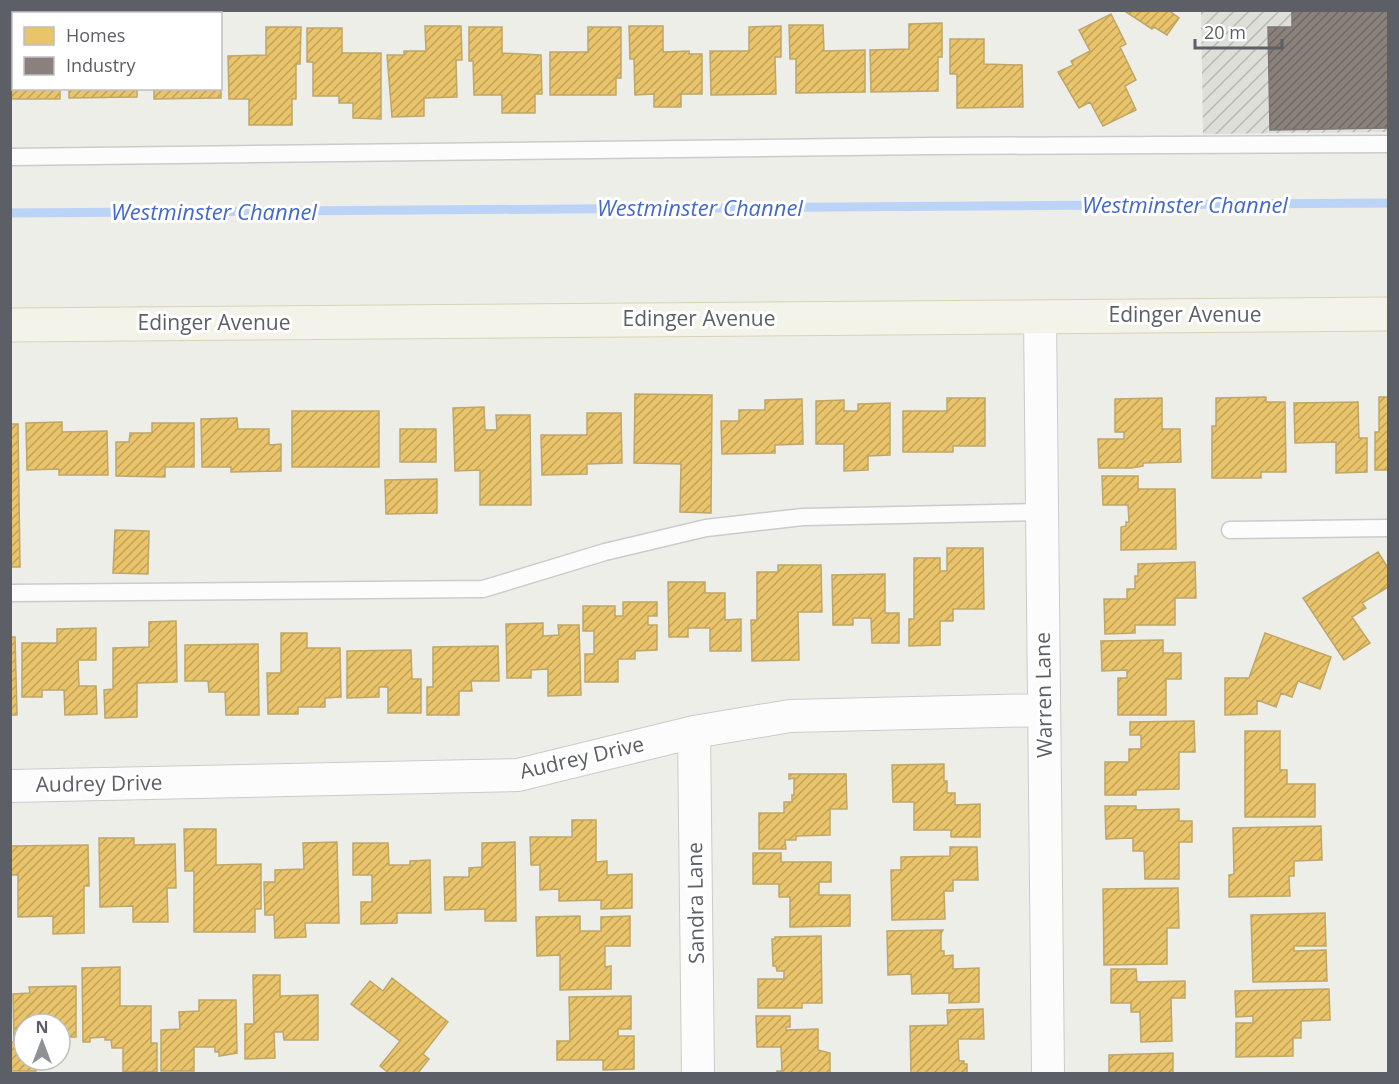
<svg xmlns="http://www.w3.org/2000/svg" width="1399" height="1084" viewBox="0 0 1399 1084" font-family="'Open Sans',sans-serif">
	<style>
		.industrial { fill: url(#industrial-furrows) }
		.homes { fill: url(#homes-hatch); stroke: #bfa669; stroke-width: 1.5 }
		.industry { fill: url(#industry-hatch); stroke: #7c7776; stroke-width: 1.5 }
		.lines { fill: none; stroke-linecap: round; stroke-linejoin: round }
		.stream { stroke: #bcd3f8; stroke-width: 9 }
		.service-casing { stroke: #cbccca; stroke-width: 19 }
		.minor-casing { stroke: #cbccca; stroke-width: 34 }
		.primary-casing { stroke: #d7d4b5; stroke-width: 35 }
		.service { stroke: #fcfcfc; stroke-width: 16 }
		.minor { stroke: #fcfcfc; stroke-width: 32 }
		.primary { stroke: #f3f3e9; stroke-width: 33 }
		.labels { text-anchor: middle; stroke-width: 6; stroke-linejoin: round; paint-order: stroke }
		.street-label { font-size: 21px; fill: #5d5f67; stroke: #fff }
		.water-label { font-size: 22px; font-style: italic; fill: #436ac9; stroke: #fff }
	</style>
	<defs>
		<pattern id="industrial-furrows" width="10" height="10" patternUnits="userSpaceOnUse" patternTransform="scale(1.5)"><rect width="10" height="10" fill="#dfdfd9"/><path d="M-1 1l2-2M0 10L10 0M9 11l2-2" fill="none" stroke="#b8b8b4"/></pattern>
		<pattern id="homes-hatch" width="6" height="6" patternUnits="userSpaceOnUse" patternTransform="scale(1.5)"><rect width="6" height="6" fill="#e9c46a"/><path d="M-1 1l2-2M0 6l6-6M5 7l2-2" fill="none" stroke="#c0a25b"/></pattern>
		<pattern id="industry-hatch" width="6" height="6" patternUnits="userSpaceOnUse" patternTransform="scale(1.5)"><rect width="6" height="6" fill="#8a817c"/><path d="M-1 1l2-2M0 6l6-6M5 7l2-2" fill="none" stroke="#6e6865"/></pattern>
	</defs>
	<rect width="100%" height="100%" fill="#eeeee8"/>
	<!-- industrial -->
	<path class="industrial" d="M1201 11H1388V132L1203 134Z"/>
	<!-- homes -->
	<path class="homes" d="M1123 10H1168L1179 18 1167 35 1154 27 1152 29Z
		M1111 14 1126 44 1120 47 1136 80 1125 86 1136 110 1103 126 1090 102 1079 108 1058 72 1073 65 1071 61 1090 51 1079 30Z
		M942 23V57H938V91L871 92 870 50 909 49V24Z
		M789 25H823L824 51 865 50V92L796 93V59H790Z
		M425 26H461L462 60H456L457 97 424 98V116L392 117 387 55H404V51H426Z
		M629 26H663V52L689 51V54H702V94H681V107H654V94L635 95 634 59H630Z
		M781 26V57H775L776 94 711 95 710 51H749V27Z
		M266 27H301L300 64H296V99H292V125H249V99H229L228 56 266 55Z
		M469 27H502V53L541 55 542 94H535V113H502V95H474L473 61H469Z
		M588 27H621V78H616V95H550V52H588Z
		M307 28H342V53H381V119L353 118V103H339V96H313V62H307Z
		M10 31H14V88H60V99H10Z
		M950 39H984V64L1022 65 1023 107 957 108V74H950Z
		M221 57V98L154 99V88H220Z
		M69 88H137V97L69 98Z
		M635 394 712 395 711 513 680 512 681 464 634 463Z
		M1266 397V402H1285L1286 472H1261V478H1212V426H1216V398Z
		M1379 397H1388V470H1375V432H1379Z
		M947 398H985V446H953V452H903V411H947Z
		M1162 398V429H1180L1181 462 1143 463V466L1131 468H1099L1098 439H1124V432H1115V399Z
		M802 399 803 444 775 445V453L722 454 721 421H739V410H765V400Z
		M844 400V411H858V404L890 403V455L868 456V470L844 471V444H816V401Z
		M1358 402 1359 438H1367V472L1336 473V442L1295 443 1294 403Z
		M484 407 485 430H497L496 415H530L531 505H480V470L455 471 453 408Z
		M292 411H379V467H292Z
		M587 413H621L622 463 587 464V474L542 475 541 435H587Z
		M237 418 238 429H269V445L281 444V471L231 472V467H202L201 419Z
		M62 422V432L107 431 108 475H59V469L27 470 26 423Z
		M152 423H194V467H165V477L116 476V442H129L130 433H152Z
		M10 424H18L20 567H10Z
		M400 429H436V462H400Z
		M1102 476H1138V489H1175L1176 549 1121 550V527L1126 526V522H1129L1128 505H1103Z
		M437 479V513L386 514 385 480Z
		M115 530 149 531 148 574 113 573Z
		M947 548H983L984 609H953V621H940V645L909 646V619H914V558H940V571H947Z
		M1378 552 1388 568V587L1362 603 1366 608 1352 617 1370 643 1344 660 1303 598Z
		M1195 562 1196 598H1175V625H1135V633L1105 634 1104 599H1127V589H1135V576H1138V564Z
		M778 565H821L822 612H798L799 660 752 661 751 620H757V572H778Z
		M885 574V613H899V643H872L871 618H853V625H833L832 575Z
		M668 582H705V593H725V620L741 619V651H710V628H688V637H669Z
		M623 602H657V616H648V625H657V650L635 651V659H618V682H585V654H594V631H583V606H615V616H623Z
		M176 621 177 682 137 683V717L105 718 104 690 113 689V648L149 647V622Z
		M543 623V636L559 635 558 625H579L581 695 548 696V669L531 670V678H507L506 624Z
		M96 628V660H78L79 686H96L97 714 65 715 64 690H42V697H22V643H57V629Z
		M281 633H307V648H340L341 697 325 698V707H298V714H268L267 673H281Z
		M1265 633 1331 657 1320 689 1298 681 1292 697 1281 693 1276 707 1257 700V714L1225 715V678H1249Z
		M10 637H15L17 715H10Z
		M1163 640V653H1181V679H1166V715H1118V678H1127V670L1102 671 1101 641Z
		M258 644 259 715H226L225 692H209L208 681H185V645Z
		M498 646 499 681H471L472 691H459V715H427V687H433V647Z
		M411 650 412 679H421V713H388V687H379V697L347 698V651Z
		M1194 721 1195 752H1179V789L1136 790V795H1105V762H1129V749H1141V735H1130V722Z
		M1245 731H1280V770H1287V784H1315V817H1245Z
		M944 764V781H947V793H955V805L980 804V837H951V830H914V802H893L892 765Z
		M789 774H846L847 809H830V835L796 836V840H785L786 849H759V813H784V802H792V795H794V778L789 779Z
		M1105 806H1136V810L1179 809V821H1192V842H1179V879H1145L1144 851H1133V838L1106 839Z
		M572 820H596V862L607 861V875L632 874V908L601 909V900L559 901V889L540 890V865H531L530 837H572Z
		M1321 826 1322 860 1294 861V876H1289L1290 896 1229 897V875L1234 874 1233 828Z
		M184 829H216V865L261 864V909H255V932H194V871H185Z
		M99 838H134V845L175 844 176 888H167L168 922H133V906L100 907Z
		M337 842 339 923H305L306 937 275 938 274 915H265L264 882H275V870L304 869 303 843Z
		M515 842 516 921H485V909L445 910 444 877H469V868L482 867V843Z
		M353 843H388L389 865H410V861L430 860 431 913H397V923L361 924V902H372V875H353Z
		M88 845 89 886H84V933L53 934V916L18 917V875H11V846Z
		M950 847H977L978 880H953V891H944L945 919 892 920 891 870H901V857L950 856Z
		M753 853H781V862H831V882H819V895H850V926L790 927V897H779V884H753Z
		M1178 888 1179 928H1167V964L1104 965 1103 889Z
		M1325 913 1326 946H1294V951L1326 950 1327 981 1253 982 1251 915Z
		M580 916V931H601V917L630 916V946H605V967L611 966V989L560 990V955L537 956 536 917Z
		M943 930 941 934V951H944V956L953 955V969L979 968V1002L949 1003V993L912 994 911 974 888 975 887 931Z
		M821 936 822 1003H802V1008H758V979H784V971H777L776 966H773L772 939H775V937Z
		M120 967V1006H151V1043H157V1072H123V1048H112L111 1040H105V1037L90 1038V1042H83L82 968Z
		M1111 969H1136L1137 982 1185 981V998H1171L1172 1041 1141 1042 1140 1012H1131V1003H1111Z
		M253 975H280V996L318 995V1040H284L283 1032H274L275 1058 245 1059V1024H254Z
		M392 978 448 1022 423 1054 429 1059 417 1074H390L380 1066 400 1041 351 1004 370 981 383 991Z
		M76 986V1037H60V1024H24V1060H36V1071H10V1042H14L13 994 30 993 29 987Z
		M1329 989 1330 1020 1301 1021V1038H1293V1056L1236 1057V1023H1253V1016L1236 1017 1235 991Z
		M631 996V1029H618V1036H634V1069L603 1070V1060H557V1041H570L569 997Z
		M199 1000H236L237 1053 219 1056V1052H215V1047H194V1071H161V1030L180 1029 179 1012 199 1011Z
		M983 1009 984 1039H958L959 1061H964V1064H967V1074H911L910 1026 948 1025 947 1010Z
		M756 1016H790V1027H786V1030L818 1029V1050L830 1053V1074H777V1071H782L781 1047H757Z
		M1173 1053V1074H1109V1055Z"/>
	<!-- industry -->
	<path class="industry" d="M1292 10H1388V128L1270 130 1268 27H1292Z"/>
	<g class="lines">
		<!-- stream -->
		<path class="stream" d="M10 213 1388 203"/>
		<defs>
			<path id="service" d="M10 157 931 146 1388 144
				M1230 530 1388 528
				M10 593 483 589 605 552 706 528 803 517 1042 512"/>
			<path id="minor" d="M1040 317 1048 1074
				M694 732 698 1074
				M10 786 518 775 694 732 790 716 1044 710"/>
			<path id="primary" d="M10 325 1388 314"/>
		</defs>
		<!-- service casing -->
		<use href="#service" class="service-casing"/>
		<!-- minor casing -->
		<use href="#minor" class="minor-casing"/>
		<!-- primary casing -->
		<use href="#primary" class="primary-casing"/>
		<!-- service -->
		<use href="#service" class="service"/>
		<!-- minor -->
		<use href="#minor" class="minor"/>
		<!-- primary -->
		<use href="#primary" class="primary"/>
	</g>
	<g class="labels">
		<!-- street labels -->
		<g class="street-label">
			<text x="1185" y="322">Edinger Avenue</text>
			<text x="699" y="326">Edinger Avenue</text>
			<text x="214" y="330">Edinger Avenue</text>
			<text transform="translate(1044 695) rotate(-91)" y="7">Warren Lane</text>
			<text transform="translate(582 758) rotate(-13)" y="7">Audrey Drive</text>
			<text transform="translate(99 784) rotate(-1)" y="7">Audrey Drive</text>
			<text transform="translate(696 903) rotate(-91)" y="7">Sandra Lane</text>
		</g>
		<!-- water labels -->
		<g class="water-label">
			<text x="1185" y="213">Westminster Channel</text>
			<text x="700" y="216">Westminster Channel</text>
			<text x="214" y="220">Westminster Channel</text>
		</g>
	</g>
	<!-- border -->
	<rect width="1399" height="1084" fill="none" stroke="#5d5f67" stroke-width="24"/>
	<!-- legend -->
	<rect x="12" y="12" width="210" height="78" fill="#ffffff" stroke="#bebfc2" stroke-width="1.5"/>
	<rect x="24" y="27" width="30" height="18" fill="#e9c46a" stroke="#bebfc2" stroke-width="1.5"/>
	<text x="66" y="42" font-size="18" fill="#5d5f67">Homes</text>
	<rect x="24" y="57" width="30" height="18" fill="#8a817c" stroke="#bebfc2" stroke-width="1.5"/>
	<text x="66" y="72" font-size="18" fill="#5d5f67">Industry</text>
	<!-- north arrow -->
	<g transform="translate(42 1042)"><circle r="28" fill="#ffffff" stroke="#bebfc2" stroke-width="1.5"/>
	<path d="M0-4.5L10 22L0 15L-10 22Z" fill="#909194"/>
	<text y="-9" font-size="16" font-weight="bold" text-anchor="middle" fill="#5d5f67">N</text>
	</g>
	<!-- scale -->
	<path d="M1195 39v9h87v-9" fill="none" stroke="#5d5f67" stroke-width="3"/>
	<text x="1204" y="39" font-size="18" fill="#5d5f67" stroke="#ffffff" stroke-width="4.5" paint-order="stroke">20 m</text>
</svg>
